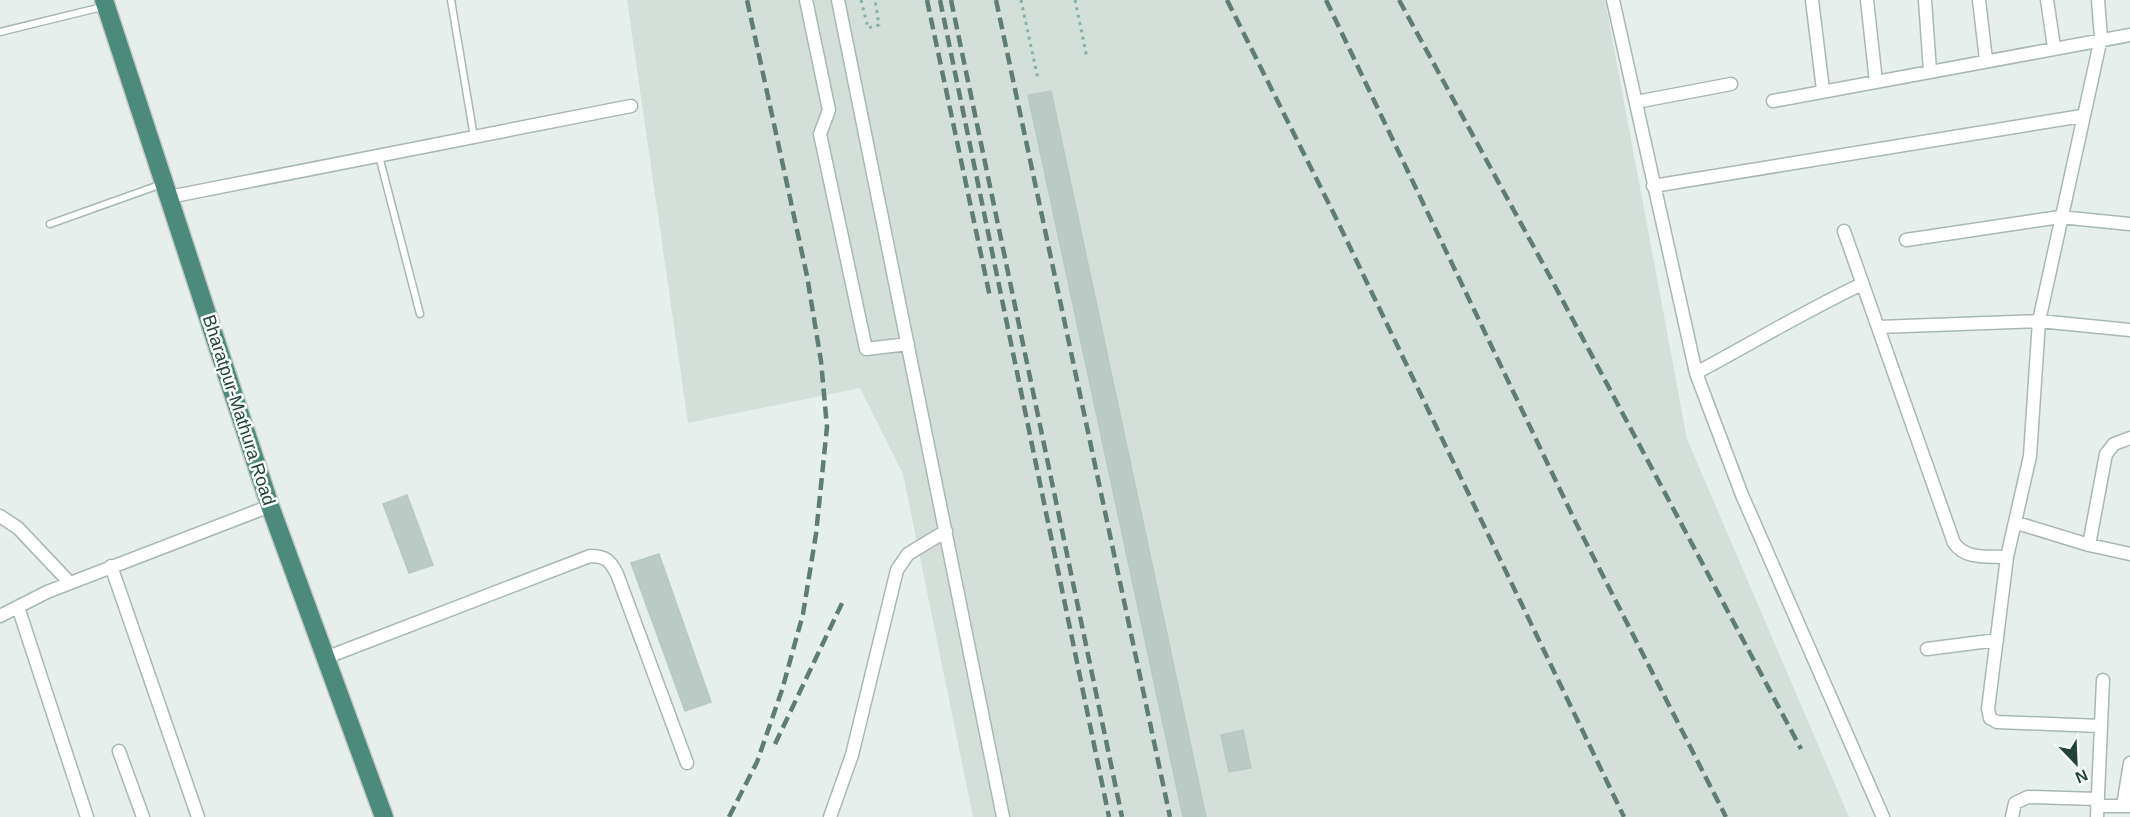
<svg xmlns="http://www.w3.org/2000/svg" width="2130" height="817" viewBox="0 0 2130 817" font-family="Arial,sans-serif">
	<style>
		.built { fill: #d4dfda }
		.building { fill: #bbcac4; stroke: #b8c9c2; stroke-width: 1.5 }
		.lines { fill: none; stroke-linecap: round; stroke-linejoin: round }
		.service-casing { stroke: #a8b8b2; stroke-width: 9 }
		.minor-casing { stroke: #a8b8b2; stroke-width: 15 }
		.trunk-casing { stroke: #c2cac8; stroke-width: 21 }
		.path { stroke: #86b3a5; stroke-width: 3; stroke-dasharray: 3 4.5; stroke-linecap: butt }
		.service { stroke: #fff; stroke-width: 6 }
		.minor { stroke: #fff; stroke-width: 12 }
		.trunk { stroke: #4c8a7c; stroke-width: 18 }
		.rail { stroke: #5f7d75; stroke-width: 4.5; stroke-dasharray: 12 6; stroke-linecap: butt }
		.labels { text-anchor: middle; stroke-width: 5; stroke-linejoin: round; paint-order: stroke }
		.street-label { font-size: 18px; fill: #24423a; stroke: #f7fbf9 }
	</style>
	<rect width="100%" height="100%" fill="#e6efeb"/>
	<!-- built -->
	<path class="built" d="M627 0H1605L1687 439 1849 817H973L903 474 860 388 688 423Z"/>
	<!-- building -->
	<path class="building" d="M1051 91 1206 817H1183L1028 95Z
		M407 495 433 565 409 573 383 504Z
		M659 554 711 702 685 711 631 563Z
		M1243 730 1251 768 1229 772 1221 735Z"/>
	<g class="lines">
		<defs>
			<path id="service" d="M451 0 474 137
				M0 32 102 7
				M379 156 420 314
				M50 224 162 184"/>
			<path id="minor" d="M806 0 829 110 820 134 866 349 908 344
				M838 0 1003 817
				M1613 0 1696 373 1742 495 1883 817
				M1812 0 1823 90
				M1867 0 1876 82
				M1925 0 1930 71
				M1979 0 1986 60
				M2047 0 2054 47
				M2098 0 2101 38 2039 321 2030 456 2007 557 1988 709 1990 718 1997 722 2100 726
				M1773 101 2130 35
				M1636 102 1731 84
				M1653 186 2082 116
				M169 197 631 106
				M1844 231 1954 543C1966 560 1988 556 2007 557
				M1906 240 2060 217 2130 224
				M1878 327 2039 321 2130 330
				M1696 373C1752 343 1805 311 1862 284
				M0 516 18 528 70 583
				M2017 523 2089 545 2130 554
				M2089 545 2106 454 2114 444 2130 438
				M111 566 198 817
				M18 607 87 817
				M0 616 47 592 270 506
				M1927 649 1997 640
				M325 658 590 556C605 556 610 560 617 574L687 763
				M119 751 143 817
				M2097 806H2129
				M2123 806 2130 763
				M830 817 852 755 897 570 908 554 946 531
				M2012 817 2015 803 2028 797 2098 799
				M2097 817 2103 680"/>
			<path id="trunk" d="M104 0 270 506 384 817"/>
		</defs>
		<!-- service casing -->
		<use href="#service" class="service-casing"/>
		<!-- minor casing -->
		<use href="#minor" class="minor-casing"/>
		<!-- trunk casing -->
		<use href="#trunk" class="trunk-casing"/>
		<!-- path -->
		<path class="path" d="M861 0 868 28 879 25 875 0
			M1021 0 1038 79
			M1075 0 1087 58"/>
		<!-- service -->
		<use href="#service" class="service"/>
		<!-- minor -->
		<use href="#minor" class="minor"/>
		<!-- trunk -->
		<use href="#trunk" class="trunk"/>
		<!-- rail -->
		<path class="rail" d="M927 0 990 297
			M940 0 1109 817
			M951 0 1122 817
			M996 0 1170 817
			M1227 0 1334 214 1624 817
			M1326 0 1576 523 1726 817
			M1399 0 1548 273 1801 749
			M775 744 844 599
			M729 817 757 762 782 690 803 614 816 534 827 427 821 361 807 276 747 0"/>
	</g>
	<g class="labels">
		<!-- street labels -->
		<g class="street-label">
			<text transform="translate(239 410) rotate(72)" y="6">Bharatpur-Mathura Road</text>
		</g>
	</g>
	<!-- north arrow -->
	<g transform="translate(2076 763) rotate(157)" stroke="#f7fbf9" stroke-width="4.5" paint-order="stroke">
	<path d="M0-4.5L10 22L0 15L-10 22Z" fill="#24423a"/>
	<text y="-9" font-size="16" font-weight="bold" text-anchor="middle" fill="#24423a">N</text>
	</g>
</svg>
